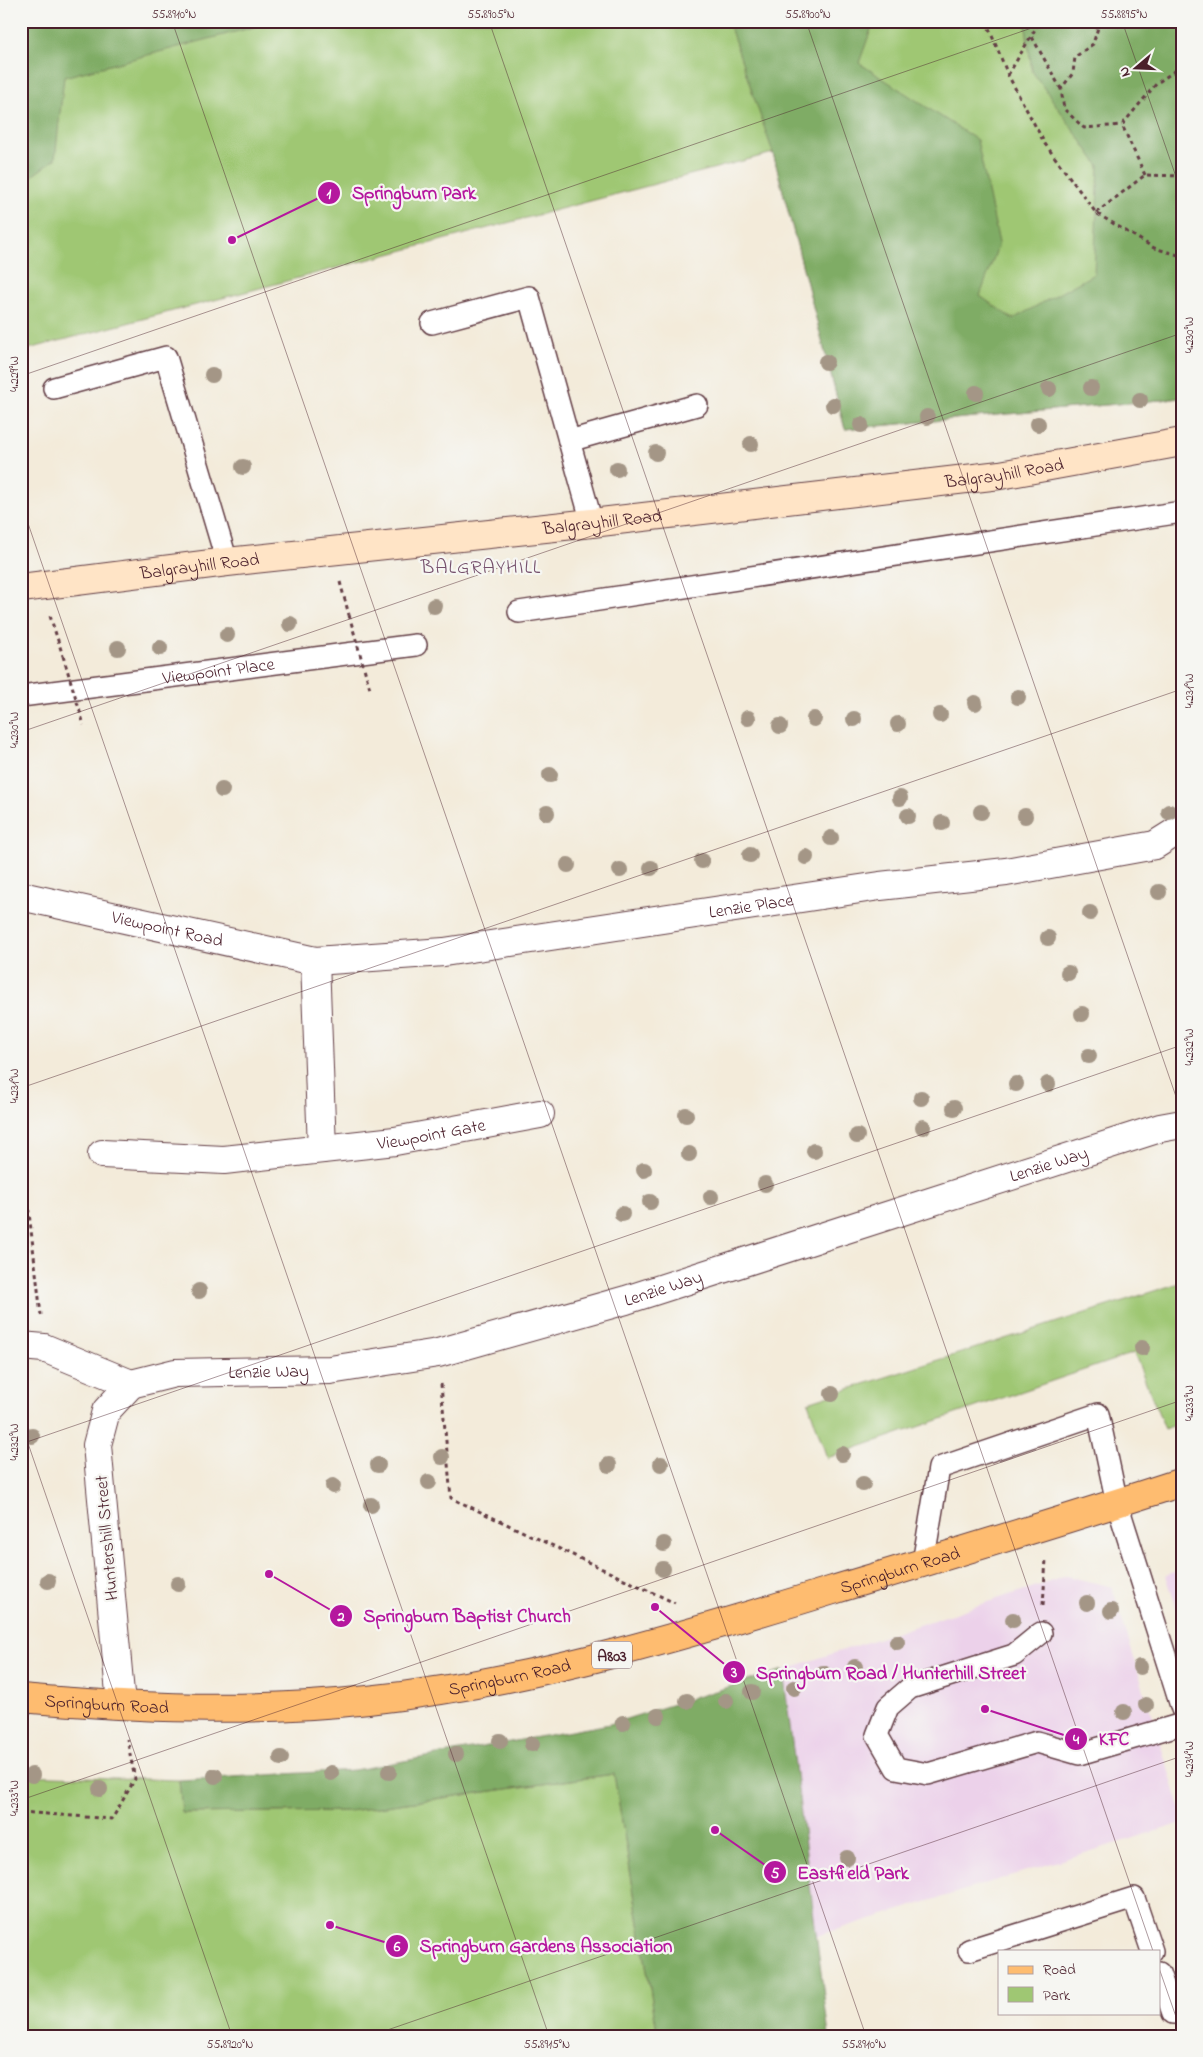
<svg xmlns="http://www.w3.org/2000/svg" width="1203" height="2057" viewBox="0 0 1203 2057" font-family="'Indie Flower',sans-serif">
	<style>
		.built { fill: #ecd1ea }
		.green { fill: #9fc773; stroke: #74734f }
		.forest { fill: #7fac65; stroke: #646648 }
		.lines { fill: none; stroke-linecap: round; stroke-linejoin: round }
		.lane-casing { stroke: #633e45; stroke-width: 24 }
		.street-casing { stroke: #633e45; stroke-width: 30 }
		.secondary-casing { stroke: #633e45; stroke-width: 30 }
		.primary-casing { stroke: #633e45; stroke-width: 30 }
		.path { stroke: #633e45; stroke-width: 3; stroke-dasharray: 4 4; stroke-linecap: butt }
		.lane { stroke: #fff; stroke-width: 21 }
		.street { stroke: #fff; stroke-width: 28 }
		.secondary { stroke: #ffe4c6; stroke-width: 28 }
		.primary { stroke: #febc70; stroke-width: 28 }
		.path-bridge { stroke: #633e45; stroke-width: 3; stroke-dasharray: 4 4; stroke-linecap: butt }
		.tree { fill: #a49686 }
		.ticks { fill: none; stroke: #4a1f2b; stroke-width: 1; stroke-opacity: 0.45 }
		.labels { text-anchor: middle; stroke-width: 4.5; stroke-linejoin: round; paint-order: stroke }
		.shield { fill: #f6f6f2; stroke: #7e6067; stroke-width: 1 }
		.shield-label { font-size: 16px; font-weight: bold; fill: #4a1f2b }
		.street-label { font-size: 18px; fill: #4a1f2b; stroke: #f6f6f2 }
		.quarter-label { font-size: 20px; letter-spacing: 1px; fill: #76516d; stroke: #f6f6f2 }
		.leader { fill: none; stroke: #b5179e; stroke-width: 2 }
		.callout-dot { fill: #b5179e; stroke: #f6f6f2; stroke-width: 2 }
		.mark-label { font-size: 15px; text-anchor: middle; font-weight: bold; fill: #fff }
		.callout-label { font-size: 19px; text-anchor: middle; font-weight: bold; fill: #b5179e; stroke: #f6f6f2; stroke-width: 4.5; stroke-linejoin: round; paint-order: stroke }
		.neatline { fill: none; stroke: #4a1f2b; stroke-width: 2 }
		.ticks-label { font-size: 12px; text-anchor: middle; fill: #4a1f2b }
	</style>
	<rect width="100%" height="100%" fill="#f6f6f2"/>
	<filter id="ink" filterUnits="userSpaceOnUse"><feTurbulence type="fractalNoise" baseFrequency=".02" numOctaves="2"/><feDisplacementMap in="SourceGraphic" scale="10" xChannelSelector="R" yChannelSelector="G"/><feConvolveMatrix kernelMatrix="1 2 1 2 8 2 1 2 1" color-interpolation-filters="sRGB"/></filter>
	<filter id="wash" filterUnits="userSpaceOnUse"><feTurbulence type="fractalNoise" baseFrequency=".0096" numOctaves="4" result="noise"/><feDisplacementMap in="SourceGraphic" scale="20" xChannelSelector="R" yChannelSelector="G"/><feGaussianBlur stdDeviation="1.12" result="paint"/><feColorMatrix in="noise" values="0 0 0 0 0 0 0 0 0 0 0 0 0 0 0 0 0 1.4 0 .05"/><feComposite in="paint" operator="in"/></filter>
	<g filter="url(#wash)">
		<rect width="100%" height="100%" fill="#f3ebda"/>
		<!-- built -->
		<path class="built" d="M1182 1569V1625L1166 1575Z
			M1067 1576 1112 1587 1182 1814V1823L816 1936 783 1670Z"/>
		<!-- green -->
		<path class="green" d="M21 21H1182V398L845 429 773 153 21 351Z
			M1182 1282V1422L1165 1429 1134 1353 827 1458 808 1402Z
			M614 1774 658 2036H21V1775L179 1780 183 1813 349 1811Z"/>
		<!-- forest -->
		<path class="forest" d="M21 21H277L64 77 55 159 21 184Z
			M728 21H874L859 63 977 140 999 243 980 296 1013 319 1094 274 1099 166 1032 71 1025 21H1182V398L845 429 773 153Z
			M783 1670 829 2036H658L614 1774 349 1811 182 1813 179 1780 354 1770 610 1724Z"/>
	</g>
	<g filter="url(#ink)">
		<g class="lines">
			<defs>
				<g id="lane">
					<path d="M432 323 529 297 592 523"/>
					<path d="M54 388 166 357 227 562"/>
					<path d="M569 441 697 405"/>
					<path d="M519 612 1182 512"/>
					<path id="s1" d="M21 696 416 645"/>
					<path d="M923 1563 939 1468 1098 1414 1117 1503 1182 1709"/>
					<path d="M1041 1633 1014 1655 910 1688 888 1707 877 1735 896 1768 928 1774 1037 1742 1079 1754 1182 1724"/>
					<path d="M969 1950 1134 1898 1152 1951"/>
					<path d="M1159 1973 1173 2013 1182 2010"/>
				</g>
				<g id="street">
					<path id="s2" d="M21 896 315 961 444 952 880 886 1006 872 1155 845 1182 828"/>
					<path d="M315 961 322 1149"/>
					<path id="s3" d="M102 1154 224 1160 395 1141 540 1114"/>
					<path d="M21 1346 44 1348 131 1384"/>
					<path id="s4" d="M131 1384 175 1373 330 1370 438 1353 626 1300 1160 1128 1182 1124"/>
					<path d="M121 1704 97 1445 106 1411 131 1384"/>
				</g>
				<g id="secondary">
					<path id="s5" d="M21 588 227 562 592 523 1000 475 1182 442"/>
				</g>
				<g id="primary">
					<path id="s6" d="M21 1698C136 1708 253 1713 368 1700 527 1683 680 1637 833 1590 949 1555 1066 1520 1182 1482"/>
				</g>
			</defs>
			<!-- lane casing -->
			<use href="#lane" class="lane-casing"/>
			<!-- street casing -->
			<use href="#street" class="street-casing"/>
			<!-- secondary casing -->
			<use href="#secondary" class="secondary-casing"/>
			<!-- primary casing -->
			<use href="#primary" class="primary-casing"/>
			<!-- path -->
			<path class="path" d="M986 21 1008 75 1045 144 1096 213 1154 248 1182 256
				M1100 21 1093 44 1075 57 1073 73 1061 89 1064 109 1084 128 1122 125
				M1032 37 1061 89
				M1008 75 1040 21
				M1145 175 1122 125 1157 83 1182 66
				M1096 213 1145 175 1182 176
				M340 582 349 615
				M50 616 63 656
				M21 1145 41 1315
				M441 1384 451 1498 675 1603
				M1043 1605 1046 1559
				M21 1812 112 1819 135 1779 127 1739"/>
			<!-- lane -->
			<use href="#lane" class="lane"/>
			<!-- street -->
			<use href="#street" class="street"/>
			<!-- secondary -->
			<use href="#secondary" class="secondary"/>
			<!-- primary -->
			<use href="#primary" class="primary"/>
			<!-- path-bridge -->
			<path class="path-bridge" d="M349 615 370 689
				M63 656 84 725"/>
		</g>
		<!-- trees -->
		<g class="tree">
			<circle cx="826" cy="362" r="8"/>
			<circle cx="212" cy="375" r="8"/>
			<circle cx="1091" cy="388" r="8"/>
			<circle cx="1049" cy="389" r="8"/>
			<circle cx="976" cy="393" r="8"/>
			<circle cx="1140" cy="400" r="8"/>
			<circle cx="833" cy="405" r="8"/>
			<circle cx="927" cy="417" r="8"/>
			<circle cx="1038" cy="424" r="8"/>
			<circle cx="861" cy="425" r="8"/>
			<circle cx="751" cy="444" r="8"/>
			<circle cx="656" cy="453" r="8"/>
			<circle cx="243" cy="467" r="8"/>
			<circle cx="617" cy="469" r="8"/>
			<circle cx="434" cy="606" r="8"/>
			<circle cx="290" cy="624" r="8"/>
			<circle cx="227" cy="635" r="8"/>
			<circle cx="118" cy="648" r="8"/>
			<circle cx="160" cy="648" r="8"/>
			<circle cx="1018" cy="697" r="8"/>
			<circle cx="975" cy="703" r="8"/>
			<circle cx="940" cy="715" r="8"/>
			<circle cx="748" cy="718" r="8"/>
			<circle cx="814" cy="719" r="8"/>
			<circle cx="854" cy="719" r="8"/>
			<circle cx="898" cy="724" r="8"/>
			<circle cx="780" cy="726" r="8"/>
			<circle cx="550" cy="775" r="8"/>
			<circle cx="222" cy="790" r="8"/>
			<circle cx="900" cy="798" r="8"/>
			<circle cx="981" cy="812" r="8"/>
			<circle cx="1169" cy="812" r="8"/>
			<circle cx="547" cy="813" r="8"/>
			<circle cx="908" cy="816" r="8"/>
			<circle cx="1025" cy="816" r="8"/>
			<circle cx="942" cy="823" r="8"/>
			<circle cx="831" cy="838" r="8"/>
			<circle cx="750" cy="855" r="8"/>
			<circle cx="806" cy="857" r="8"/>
			<circle cx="702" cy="861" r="8"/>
			<circle cx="568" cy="865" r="8"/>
			<circle cx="651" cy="868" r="8"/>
			<circle cx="620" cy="870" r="8"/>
			<circle cx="1159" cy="892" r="8"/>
			<circle cx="1090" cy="913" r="8"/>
			<circle cx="1048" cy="938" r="8"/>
			<circle cx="1068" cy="973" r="8"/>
			<circle cx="1082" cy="1014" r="8"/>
			<circle cx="1089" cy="1056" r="8"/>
			<circle cx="1016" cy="1084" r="8"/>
			<circle cx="1048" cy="1084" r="8"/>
			<circle cx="921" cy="1098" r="8"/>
			<circle cx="954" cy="1108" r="8"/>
			<circle cx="686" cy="1115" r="8"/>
			<circle cx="923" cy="1127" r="8"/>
			<circle cx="857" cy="1136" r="8"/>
			<circle cx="814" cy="1151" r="8"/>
			<circle cx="689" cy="1154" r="8"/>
			<circle cx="644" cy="1170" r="8"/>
			<circle cx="765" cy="1184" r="8"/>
			<circle cx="711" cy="1197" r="8"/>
			<circle cx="650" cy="1202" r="8"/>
			<circle cx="622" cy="1214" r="8"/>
			<circle cx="199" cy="1291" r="8"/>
			<circle cx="1142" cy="1348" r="8"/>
			<circle cx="832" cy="1394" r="8"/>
			<circle cx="32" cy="1436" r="8"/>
			<circle cx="842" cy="1454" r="8"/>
			<circle cx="442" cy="1457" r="8"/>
			<circle cx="661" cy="1464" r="8"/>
			<circle cx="378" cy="1465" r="8"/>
			<circle cx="609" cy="1465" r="8"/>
			<circle cx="429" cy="1482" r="8"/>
			<circle cx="863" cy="1484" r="8"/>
			<circle cx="333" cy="1486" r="8"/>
			<circle cx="371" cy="1505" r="8"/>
			<circle cx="664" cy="1544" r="8"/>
			<circle cx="663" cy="1569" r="8"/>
			<circle cx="48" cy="1581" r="8"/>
			<circle cx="178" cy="1584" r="8"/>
			<circle cx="1087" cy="1603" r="8"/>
			<circle cx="1111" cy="1611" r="8"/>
			<circle cx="1013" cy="1620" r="8"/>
			<circle cx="897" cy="1642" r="8"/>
			<circle cx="855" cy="1667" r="8"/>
			<circle cx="1140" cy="1667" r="8"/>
			<circle cx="823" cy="1673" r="8"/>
			<circle cx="794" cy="1688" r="8"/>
			<circle cx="752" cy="1692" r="8"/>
			<circle cx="687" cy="1701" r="8"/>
			<circle cx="726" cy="1701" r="8"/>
			<circle cx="1146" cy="1705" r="8"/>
			<circle cx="1124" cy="1712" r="8"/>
			<circle cx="658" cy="1716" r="8"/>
			<circle cx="623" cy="1723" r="8"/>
			<circle cx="500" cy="1741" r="8"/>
			<circle cx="532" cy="1744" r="8"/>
			<circle cx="456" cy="1754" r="8"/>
			<circle cx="281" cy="1758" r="8"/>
			<circle cx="389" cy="1772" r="8"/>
			<circle cx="331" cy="1773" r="8"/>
			<circle cx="32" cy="1775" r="8"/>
			<circle cx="215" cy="1776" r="8"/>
			<circle cx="100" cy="1789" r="8"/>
			<circle cx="847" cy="1858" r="8"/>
		</g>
	</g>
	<!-- ticks -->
	<path class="ticks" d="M172 21 866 2036M489 21 1153 1951M806 21 1182 1114M1122 21 1182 194M21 376 1052 21M21 503 549 2036M21 732 1182 333M21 1088 1182 689M21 1423 232 2036M21 1444 1182 1045M21 1800 1182 1400M1159 1968 1182 2034M370 2036 1182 1756"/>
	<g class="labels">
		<!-- shield labels -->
		<rect class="shield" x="592" y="1641.5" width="40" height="27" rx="4"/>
		<g class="shield-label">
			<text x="612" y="1661">A803</text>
		</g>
		<!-- street labels -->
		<g class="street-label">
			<text dy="6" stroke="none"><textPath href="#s5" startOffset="990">Balgrayhill Road</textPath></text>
			<text dy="6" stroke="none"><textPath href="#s5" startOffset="585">Balgrayhill Road</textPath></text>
			<text dy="6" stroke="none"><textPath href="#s5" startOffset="180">Balgrayhill Road</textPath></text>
			<text dy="6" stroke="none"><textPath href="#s1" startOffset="199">Viewpoint Place</textPath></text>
			<text dy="6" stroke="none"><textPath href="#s2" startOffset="741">Lenzie Place</textPath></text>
			<text dy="6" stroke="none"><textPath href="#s2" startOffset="150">Viewpoint Road</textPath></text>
			<text dy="6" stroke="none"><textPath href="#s3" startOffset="331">Viewpoint Gate</textPath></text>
			<text dy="6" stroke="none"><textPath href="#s4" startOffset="949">Lenzie Way</textPath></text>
			<text dy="6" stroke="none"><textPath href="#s4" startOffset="544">Lenzie Way</textPath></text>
			<text dy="6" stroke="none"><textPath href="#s4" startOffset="139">Lenzie Way</textPath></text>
			<text transform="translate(106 1538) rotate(-95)" y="6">Huntershill Street</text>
			<text dy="6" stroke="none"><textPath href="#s6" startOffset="896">Springburn Road</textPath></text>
			<text dy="6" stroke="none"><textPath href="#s6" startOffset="491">Springburn Road</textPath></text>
			<text dy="6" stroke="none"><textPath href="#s6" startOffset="86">Springburn Road</textPath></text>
		</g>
		<!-- quarter labels -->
		<g class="quarter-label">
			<text x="481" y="573">BALGRAYHILL</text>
		</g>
	</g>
	<!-- callouts -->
	<path class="leader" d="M232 240L329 193M269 1574L341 1616M655 1607L734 1672M985 1709L1076 1739M715 1830L775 1872M330 1925L397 1946"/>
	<g class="callout-dot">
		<circle cx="232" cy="240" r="5"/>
		<circle cx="269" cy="1574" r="5"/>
		<circle cx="655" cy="1607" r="5"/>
		<circle cx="985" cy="1709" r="5"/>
		<circle cx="715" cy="1830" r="5"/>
		<circle cx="330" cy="1925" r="5"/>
		<circle cx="329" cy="193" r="12"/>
		<circle cx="341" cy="1616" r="12"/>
		<circle cx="734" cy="1672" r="12"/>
		<circle cx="1076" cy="1739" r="12"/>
		<circle cx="775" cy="1872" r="12"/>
		<circle cx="397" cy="1946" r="12"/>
	</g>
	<g class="mark-label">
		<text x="329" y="198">1</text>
		<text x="341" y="1621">2</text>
		<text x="734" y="1677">3</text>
		<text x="1076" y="1744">4</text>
		<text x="775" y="1878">5</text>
		<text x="397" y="1951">6</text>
	</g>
	<g class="callout-label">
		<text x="414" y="199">Springburn Park</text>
		<text x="467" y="1622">Springburn Baptist Church</text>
		<text x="891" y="1679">Springburn Road / Hunterhill Street</text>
		<text x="1114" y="1745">KFC</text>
		<text x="853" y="1879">Eastfield Park</text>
		<text x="546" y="1952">Springburn Gardens Association</text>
	</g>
	<!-- margin -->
	<rect width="1203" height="2057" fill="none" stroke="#f6f6f2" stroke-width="55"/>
	<!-- legend -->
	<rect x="998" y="1950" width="162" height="65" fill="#f6f6f2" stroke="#b1a0a2"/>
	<rect x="1008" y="1966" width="25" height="8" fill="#febc70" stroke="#b1a0a2"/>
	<text x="1043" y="1974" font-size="15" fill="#4a1f2b">Road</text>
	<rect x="1008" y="1987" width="25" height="15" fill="#9fc773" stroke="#b1a0a2"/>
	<text x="1043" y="2000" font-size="15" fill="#4a1f2b">Park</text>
	<!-- north arrow -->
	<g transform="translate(1136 68) rotate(251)" stroke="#f6f6f2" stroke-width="4" paint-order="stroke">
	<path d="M0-4L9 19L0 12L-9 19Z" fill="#4a1f2b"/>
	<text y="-8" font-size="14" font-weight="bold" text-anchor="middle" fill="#4a1f2b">N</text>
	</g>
	<rect x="28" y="28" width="1148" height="2002" class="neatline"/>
	<g class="ticks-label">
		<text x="174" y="18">55.8910°N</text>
		<text x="491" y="18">55.8905°N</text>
		<text x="808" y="18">55.8900°N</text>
		<text x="1124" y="18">55.8895°N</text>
		<text transform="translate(1189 335) rotate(-90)" y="4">4.230°W</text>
		<text transform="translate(14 374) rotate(-90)" y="4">4.229°W</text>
		<text transform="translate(1189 691) rotate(-90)" y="4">4.231°W</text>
		<text transform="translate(14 730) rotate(-90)" y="4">4.230°W</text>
		<text transform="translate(1189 1047) rotate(-90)" y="4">4.232°W</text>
		<text transform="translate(14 1086) rotate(-90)" y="4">4.231°W</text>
		<text transform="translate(1189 1403) rotate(-90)" y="4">4.233°W</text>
		<text transform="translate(14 1442) rotate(-90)" y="4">4.232°W</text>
		<text transform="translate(1189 1759) rotate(-90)" y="4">4.234°W</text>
		<text transform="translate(14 1798) rotate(-90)" y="4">4.233°W</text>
		<text x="230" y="2048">55.8920°N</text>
		<text x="547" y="2048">55.8915°N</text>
		<text x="864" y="2048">55.8910°N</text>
	</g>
</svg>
